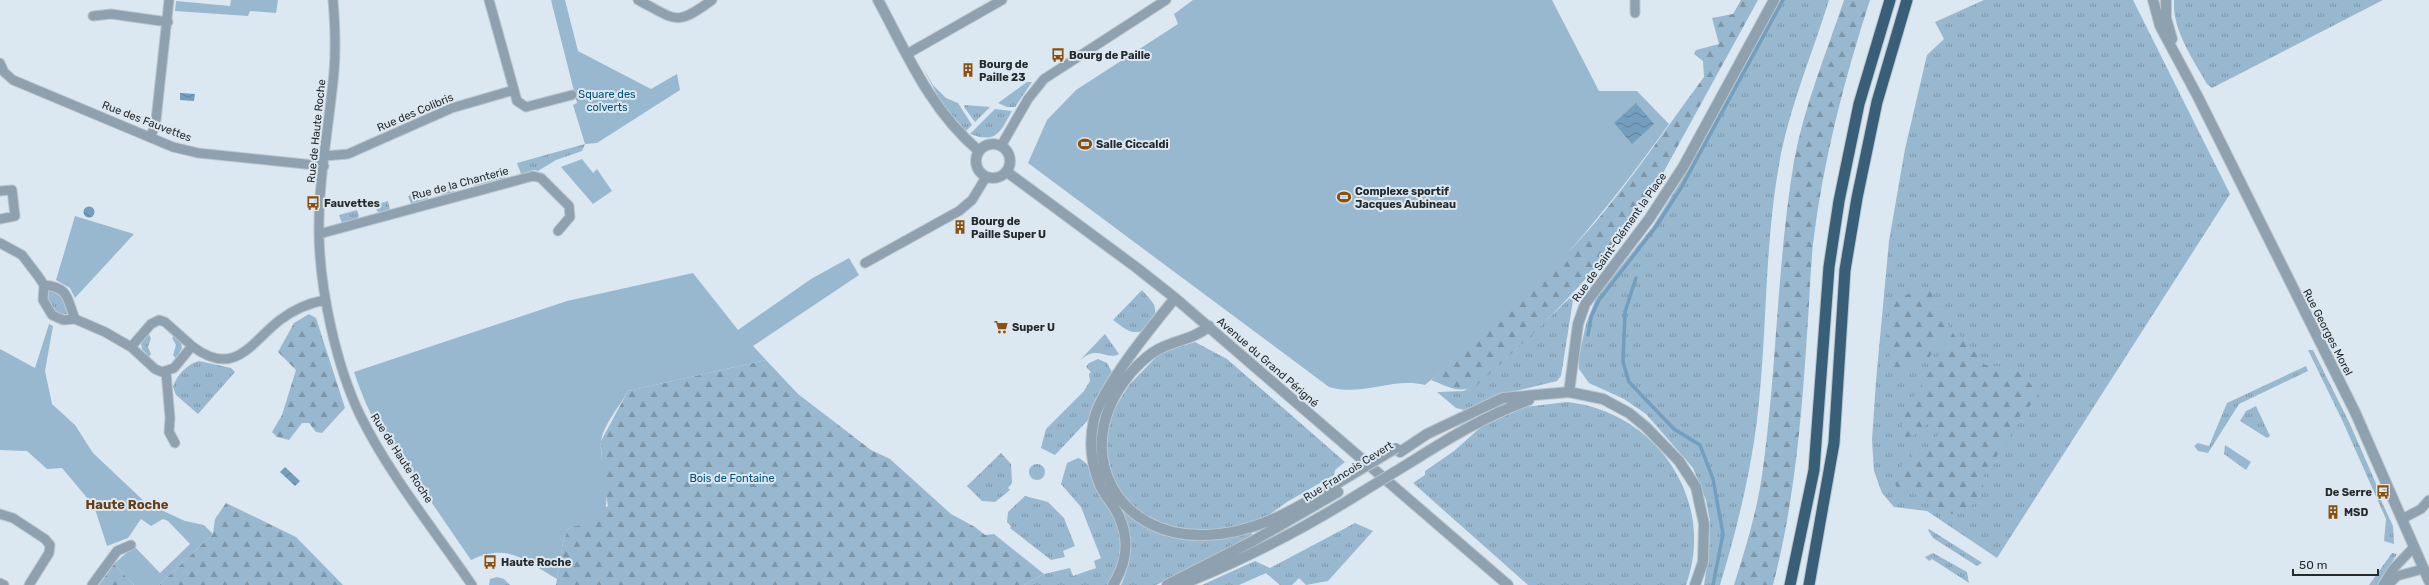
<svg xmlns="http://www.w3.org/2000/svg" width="2429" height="585" viewBox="0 0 2429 585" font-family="Rubik,sans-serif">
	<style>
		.grass { fill: url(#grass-tufts) }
		.forest { fill: url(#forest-firs) }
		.park { fill: #98b8cf }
		.water { fill: url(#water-waves) }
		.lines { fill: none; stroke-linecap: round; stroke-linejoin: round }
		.stream { stroke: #739ebd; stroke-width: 3.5 }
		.minor-casing { stroke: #bbc6ce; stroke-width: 11 }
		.tertiary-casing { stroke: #bbc6ce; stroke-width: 12 }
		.trunk-casing { stroke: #bbc6ce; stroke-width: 13 }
		.minor { stroke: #8fa1af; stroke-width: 9 }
		.tertiary { stroke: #8fa1af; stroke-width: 10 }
		.trunk { stroke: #385e78; stroke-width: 11 }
		.tertiary-bridge-casing { stroke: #bbc6ce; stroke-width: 12; stroke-linecap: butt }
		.tertiary-bridge { stroke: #8fa1af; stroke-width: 10 }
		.labels { text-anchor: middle; stroke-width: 4; stroke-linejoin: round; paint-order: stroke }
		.poi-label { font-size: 11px; font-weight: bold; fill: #252a2d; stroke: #dce8f1; text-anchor: start }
		.park-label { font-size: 11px; fill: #005079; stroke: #dce8f1 }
		.street-label { font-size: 11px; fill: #252a2d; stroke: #dce8f1 }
		.quarter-label { font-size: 13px; font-weight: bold; fill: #683e15; stroke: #dce8f1 }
	</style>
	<defs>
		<pattern id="grass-tufts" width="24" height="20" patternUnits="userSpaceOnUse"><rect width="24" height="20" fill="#98b8cf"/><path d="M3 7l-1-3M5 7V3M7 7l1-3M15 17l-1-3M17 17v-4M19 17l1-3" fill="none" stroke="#7c96a8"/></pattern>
		<pattern id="forest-firs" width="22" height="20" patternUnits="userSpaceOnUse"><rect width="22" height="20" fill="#98b8cf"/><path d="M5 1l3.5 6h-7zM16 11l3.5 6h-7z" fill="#7c96a8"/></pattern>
		<pattern id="water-waves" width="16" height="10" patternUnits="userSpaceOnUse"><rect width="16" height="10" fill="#739ebd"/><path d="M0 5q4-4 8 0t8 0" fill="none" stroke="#5e819a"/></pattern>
	</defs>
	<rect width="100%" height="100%" fill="#dce8f1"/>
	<!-- grass -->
	<path class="grass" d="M1779 0H1829C1812 55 1789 108 1779 165 1765 243 1767 323 1759 402 1753 464 1738 526 1720 585H1704L1709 551 1710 522 1706 500 1693 468 1646 414 1624 399 1589 383 1579 369V356L1586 324 1596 298 1653 226 1681 181Z
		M1984 0H2133L2230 194 1997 558 1927 511 1894 507 1882 493 1874 471 1872 440 1876 381 1889 241 1905 149 1927 55 1944 39 1935 22Z
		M2174 0H2383L2212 88 2207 84C2193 59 2172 30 2174 0Z
		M922 66 933 85 946 98 958 103 972 125 966 131 942 104Z
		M1027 82H1032L1015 107H1007L998 103Z
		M965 105 990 107 975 122 964 107Z
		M995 109 1012 111C1000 132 997 144 970 134Z
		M585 144 582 151 556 160 538 171 534 170 521 174 517 163Z
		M503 170 505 178 474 186 472 178Z
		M452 184 454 192 442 195 440 187Z
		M426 191 428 199 411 204 408 196Z
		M388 201 390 210 380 213 377 211 375 205Z
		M357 210 359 216 357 219 342 223 339 215Z
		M48 289 59 291 69 311 67 314 59 315 48 305 46 291Z
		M1142 290C1146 295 1152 300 1154 305 1159 316 1147 333 1135 332 1127 332 1119 324 1113 320Z
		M1574 294 1561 376 1557 381 1511 392 1464 410 1456 408 1437 392 1464 391 1498 366Z
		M148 333 151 338 148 347 151 354 149 357 142 349 141 344Z
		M1105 334 1119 354C1106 361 1099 344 1080 360Z
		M174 335 181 342 182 348 176 359 173 355 176 345 172 338Z
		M1195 342 1227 359 1345 462 1335 470 1334 475 1287 502 1265 518 1237 527 1203 531 1164 526 1136 510 1119 491 1110 472 1105 450 1110 416 1129 385 1160 353Z
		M2308 350H2313L2350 424 2381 495 2379 496 2393 526 2394 544 2384 541 2386 519 2343 422Z
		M1098 359 1107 363 1112 372 1090 418 1055 455 1041 448 1046 429 1084 391 1090 381 1089 374 1091 372 1086 367 1089 363Z
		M199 361 231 368 235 372 198 414 176 395 173 387C176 376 187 364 199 361Z
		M2306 366 2308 371 2239 404 2208 453 2198 451 2194 446 2198 443 2209 446 2227 403Z
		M1567 402C1655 411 1717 499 1686 585H1528L1413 483 1425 475V471L1454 451 1481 427 1525 407Z
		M2256 406 2270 436 2267 438 2240 421 2246 411Z
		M2225 445 2251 462 2246 470 2224 454Z
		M1001 453 1011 464 1012 483 1008 488 1010 490 995 502 982 501 967 486Z
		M1078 458C1096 463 1122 529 1122 547 1121 561 1115 574 1108 585H1024L1044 574 1070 568 1073 576 1096 568 1094 561 1101 558 1081 507 1061 484 1067 463Z
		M1029 472a8 8 0 1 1 16 0a8 8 0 1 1-16 0Z
		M1025 496 1048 502 1064 518 1075 546 1063 551 1065 557 1051 560 1010 528 1011 526 1007 522 1008 512Z
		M1119 507C1169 545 1192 542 1251 531L1253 538 1156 585H1121C1134 558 1133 534 1119 507Z
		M1355 523 1373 531 1328 581 1306 585 1299 578 1292 585H1280L1266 573 1239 585H1202L1255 561 1270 568Z
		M1929 529 1981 562 1982 563 1977 566 1933 538 1928 530Z
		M1933 553 1967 572 1969 583 1932 559 1929 561 1925 557Z
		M2392 553 2397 554 2378 585H2369Z
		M497 577 504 579 510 585H489L490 579Z"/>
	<!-- forest -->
	<path class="forest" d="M1741 0H1758L1646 204C1598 272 1539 330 1476 386 1457 394 1450 387 1431 380 1488 330 1543 282 1593 225 1633 178 1667 127 1704 77L1703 61 1694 54 1696 50 1719 44 1712 18 1733 14Z
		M1844 0H1870C1844 80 1823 161 1813 244 1811 264 1810 284 1809 304 1803 398 1797 493 1773 585H1734C1746 547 1758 508 1763 468 1777 366 1777 263 1794 161 1804 106 1826 54 1844 0Z
		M1921 289 1930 291 1949 326 1926 363 1918 359 1897 375 1891 372V357L1887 349 1890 301Z
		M309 314 316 318 345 408 322 433 316 432 309 423H302L289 440 277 437 272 432 282 415 296 370 278 352 294 323Z
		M1954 331 1966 341 1985 365 2014 368 2037 390 2039 397 2021 414 2010 437 1983 476V490L1977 501 1963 512 1952 514 1913 493 1903 491 1896 486 1893 476 1915 451 1930 448 1935 444 1939 430 1932 420 1913 436 1906 437 1901 432 1903 416Z
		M766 360 798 394 871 450 890 459 951 514 975 527 985 535 994 534 1044 574 1024 585H556L563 542 568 529 608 506 602 475 601 441 628 391Z
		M226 503 296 537 343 585H159L213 534 215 519Z
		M114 564 134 585H99Z"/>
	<!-- park -->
	<path class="park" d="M231 0H278L276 13 250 11 248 16 175 11 176 1 230 6Z
		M551 0H565L578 51 651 89 677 74 680 90 597 143 585 144 573 105 577 103Z
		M1193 0H1552L1599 91H1637L1669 124C1623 188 1574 251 1517 306 1488 333 1456 359 1425 385 1392 377 1362 397 1329 387L1028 163 1047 120 1076 90 1178 24 1174 14Z
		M582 159 593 173 597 169 612 191 593 204 561 167Z
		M75 216 134 234 75 298 70 288 56 280Z
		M849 258 859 275 753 346 766 360 628 391C620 406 603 425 601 442 599 460 613 506 602 517 593 526 579 523 568 529L563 542 557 579C526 561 508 542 471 560L399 455C377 433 364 401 354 372L567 301 693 273 738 330 811 279Z
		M49 324 53 326 45 371 52 404 75 425 93 453 146 503 185 521 204 525 213 534 159 585H134L114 564 134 546 160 573 190 544 168 521 163 519 151 526 141 519 128 538 107 546 94 506 62 468 47 469 27 451 0 450V349L35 368Z"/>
	<!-- water -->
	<path class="water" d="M180 93 195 94 194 101 180 100Z
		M1636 103 1654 124 1632 144 1614 123Z
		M83.5 212a5.5 5.5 0 1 1 11 0a5.5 5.5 0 1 1-11 0Z
		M285 467 300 481 295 486 280 472Z"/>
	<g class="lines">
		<!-- stream -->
		<path class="stream" d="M1636 278 1625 312 1623 362 1629 382 1674 429 1700 445 1713 479 1723 534 1713 585
			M1588 335 1591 317 1599 300 1655 228 1681 188 1783 0"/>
		<defs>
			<path id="minor" d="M333 0C335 24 336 48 334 72 329 126 318 181 319 235 320 290 336 365 360 415 389 474 435 531 472 585
				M638 0C677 20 675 27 712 0
				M1635 0V13
				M93 16 111 14 168 22
				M907 54 1002 0
				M0 63 4 72 13 80 173 147 198 153 324 166
				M514 90 517 101 526 107 572 95
				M151 137 156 120 169 0
				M1001 146 1028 99 1044 79 1166 0
				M325 156 348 154 452 108 514 90 489 0
				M0 191 12 190 15 216 0 219
				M319 234 533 176 541 178 569 206 570 217 558 231
				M0 243 22 255 38 276 44 285 43 300 52 315 63 320 75 319 105 332 131 347 155 369 162 372 174 368 192 346C235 379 251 342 280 320 293 310 309 303 325 300
				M865 263 959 211 972 200 986 177
				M44 285C70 287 67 300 75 319
				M131 347 151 324 159 320 165 322 192 346
				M166 372 170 418 169 432 175 443
				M0 514 13 518 45 539 50 545 49 553 29 585
				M2402 519 2421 509 2429 500
				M0 583 4 585
				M92 585 117 551 131 545
				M2383 585 2393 569 2414 547
				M2388 585 2397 576 2423 569"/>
			<path id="tertiary" d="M878 0C907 54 931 111 979 151
				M2153 0 2160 26 2198 97 2355 412 2429 581
				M2166 0V18L2172 39
				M976 161a17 17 0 1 1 34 0a17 17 0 1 1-34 0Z
				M1007 172 1137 268 1175 298 1508 585
				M1209 326C1196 338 1178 340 1163 347 1148 353 1131 371 1123 383 1072 455 1118 538 1205 535 1258 534 1303 505 1346 478
				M1569 392 1578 324 1585 304 1649 219 1683 167 1774 0
				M1400 452 1427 434 1503 398 1569 392 1603 399 1629 413 1646 427 1679 461 1696 487 1704 524 1703 562 1695 585
				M1411 462C1449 438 1487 415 1529 400
				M1113 585C1126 564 1130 543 1120 519 1116 507 1105 497 1100 485 1091 464 1089 441 1094 419 1102 387 1153 325 1175 298
				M1167 585 1253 541 1338 492
				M1180 585C1244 560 1303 529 1362 492"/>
			<path id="trunk" d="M1790 585 1814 470 1829 267 1839 201 1859 104 1890 0
				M1809 585 1834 443 1845 270 1857 198 1877 102 1907 0"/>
		</defs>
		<!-- minor casing -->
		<use href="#minor" class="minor-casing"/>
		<!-- tertiary casing -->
		<use href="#tertiary" class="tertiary-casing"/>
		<!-- trunk casing -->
		<use href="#trunk" class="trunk-casing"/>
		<!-- minor -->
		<use href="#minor" class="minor"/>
		<!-- tertiary -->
		<use href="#tertiary" class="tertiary"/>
		<!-- trunk -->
		<use href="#trunk" class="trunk"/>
		<defs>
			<path id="tertiary-bridge" d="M1346 478 1396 448
				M1362 492 1411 462"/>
		</defs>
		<!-- tertiary-bridge casing -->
		<use href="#tertiary-bridge" class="tertiary-bridge-casing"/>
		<!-- tertiary-bridge -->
		<use href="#tertiary-bridge" class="tertiary-bridge"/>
	</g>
	<!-- icons -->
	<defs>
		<symbol id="bus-bare" viewBox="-9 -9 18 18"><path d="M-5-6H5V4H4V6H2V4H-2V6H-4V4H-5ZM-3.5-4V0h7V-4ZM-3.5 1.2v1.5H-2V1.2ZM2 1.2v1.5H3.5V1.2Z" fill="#8b4f0e" stroke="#dce8f1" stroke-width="2.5" paint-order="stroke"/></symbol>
		<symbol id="building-bare" viewBox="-9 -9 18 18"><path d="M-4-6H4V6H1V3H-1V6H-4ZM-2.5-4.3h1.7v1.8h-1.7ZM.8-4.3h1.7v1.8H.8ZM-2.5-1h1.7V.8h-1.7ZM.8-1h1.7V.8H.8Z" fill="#8b4f0e" stroke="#dce8f1" stroke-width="2.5" paint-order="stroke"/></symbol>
		<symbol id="stadium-bare" viewBox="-9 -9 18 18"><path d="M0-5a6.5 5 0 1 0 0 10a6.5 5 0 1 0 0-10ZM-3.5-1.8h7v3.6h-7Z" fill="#8b4f0e" stroke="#dce8f1" stroke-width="2.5" paint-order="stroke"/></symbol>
		<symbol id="supermarket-bare" viewBox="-9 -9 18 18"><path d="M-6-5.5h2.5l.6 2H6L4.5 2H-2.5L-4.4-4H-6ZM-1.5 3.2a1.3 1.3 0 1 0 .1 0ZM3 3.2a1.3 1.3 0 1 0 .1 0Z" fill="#8b4f0e" stroke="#dce8f1" stroke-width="2.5" paint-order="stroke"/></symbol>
	</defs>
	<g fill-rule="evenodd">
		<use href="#bus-bare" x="1048" y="45" width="20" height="20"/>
		<use href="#building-bare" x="958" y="60" width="20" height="20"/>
		<use href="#stadium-bare" x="1075" y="134" width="20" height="20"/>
		<use href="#stadium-bare" x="1334" y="187" width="20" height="20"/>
		<use href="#bus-bare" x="303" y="193" width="20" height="20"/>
		<use href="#building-bare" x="950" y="217" width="20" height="20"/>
		<use href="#supermarket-bare" x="991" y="317" width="20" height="20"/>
		<use href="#bus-bare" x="2373" y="482" width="20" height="20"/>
		<use href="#building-bare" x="2323" y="502" width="20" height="20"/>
		<use href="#bus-bare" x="480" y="552" width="20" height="20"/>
	</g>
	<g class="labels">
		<!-- poi labels -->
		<g class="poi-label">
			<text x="1069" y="59">Bourg de Paille</text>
			<text x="979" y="68">Bourg de<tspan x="979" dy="13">Paille 23</tspan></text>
			<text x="1096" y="148">Salle Ciccaldi</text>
			<text x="1355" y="195">Complexe sportif<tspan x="1355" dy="13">Jacques Aubineau</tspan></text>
			<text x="324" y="207">Fauvettes</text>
			<text x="971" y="225">Bourg de<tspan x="971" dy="13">Paille Super U</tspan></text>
			<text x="1012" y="331">Super U</text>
			<text x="2372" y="496" text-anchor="end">De Serre</text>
			<text x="2344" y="516">MSD</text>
			<text x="501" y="566">Haute Roche</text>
		</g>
		<!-- park labels -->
		<g class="park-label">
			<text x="607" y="98">Square des<tspan x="607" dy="13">colverts</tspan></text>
			<text x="732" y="482">Bois de Fontaine</text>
		</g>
		<!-- street labels -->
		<g class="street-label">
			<text transform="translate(415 112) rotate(-23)" y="4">Rue des Colibris</text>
			<text transform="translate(147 121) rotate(21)" y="4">Rue des Fauvettes</text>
			<text transform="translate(316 131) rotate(-84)" y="4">Rue de Haute Roche</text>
			<text transform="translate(460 183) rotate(-15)" y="4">Rue de la Chanterie</text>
			<text transform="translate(1619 237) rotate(-55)" y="4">Rue de Saint-Clément la Place</text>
			<text transform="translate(2328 332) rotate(63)" y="4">Rue Georges Morel</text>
			<text transform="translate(1268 362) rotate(41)" y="4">Avenue du Grand Périgné</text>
			<text transform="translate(402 458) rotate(57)" y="4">Rue de Haute Roche</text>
			<text transform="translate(1348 471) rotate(-32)" y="4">Rue Francois Cevert</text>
		</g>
		<!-- quarter labels -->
		<g class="quarter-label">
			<text x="127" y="509">Haute Roche</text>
		</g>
	</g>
	<!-- scale -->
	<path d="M2293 569v6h85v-6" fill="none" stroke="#252a2d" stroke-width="2"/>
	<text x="2299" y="569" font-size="12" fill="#252a2d" stroke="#dce8f1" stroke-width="3" paint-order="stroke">50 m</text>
</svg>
